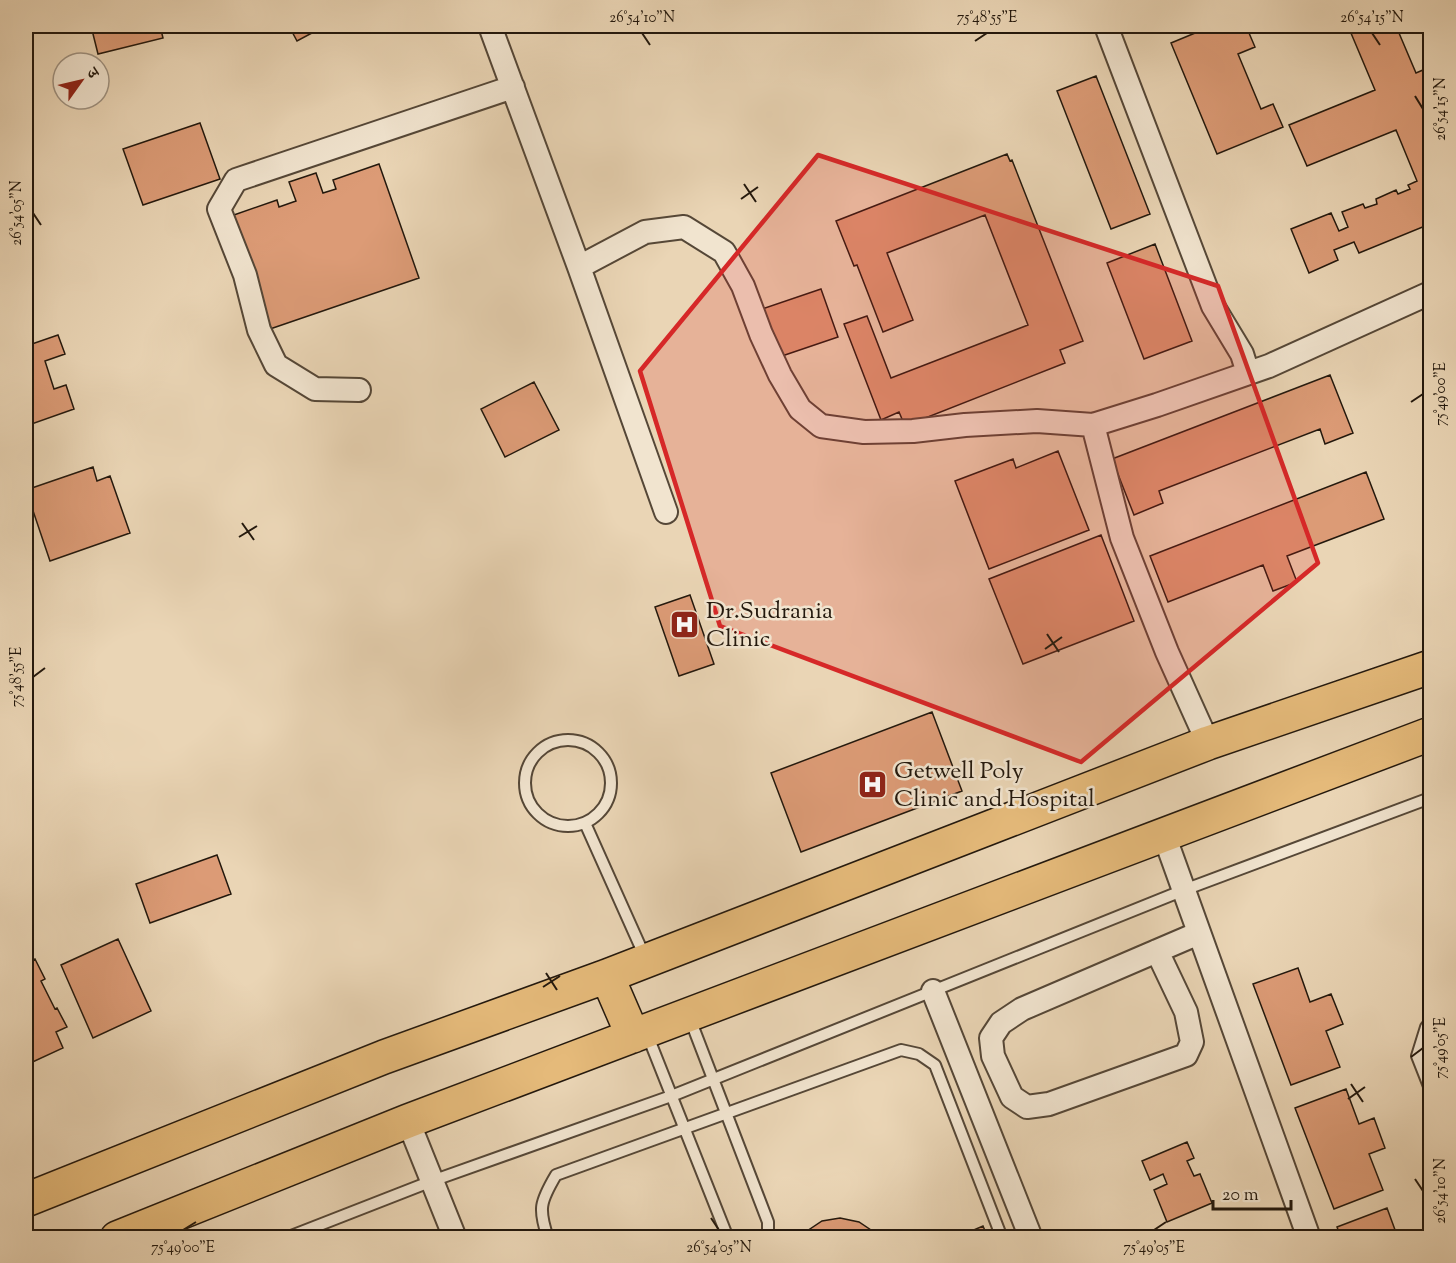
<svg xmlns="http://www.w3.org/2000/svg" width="1456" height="1263" viewBox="0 0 1456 1263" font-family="'Sorts Mill Goudy','Noto Serif Devanagari',serif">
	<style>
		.building { fill: #dc9b76; stroke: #23180d; stroke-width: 1.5 }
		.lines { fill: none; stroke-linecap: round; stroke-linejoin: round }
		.service-casing { stroke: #554737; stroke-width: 14 }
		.minor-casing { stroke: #554737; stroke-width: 26 }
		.primary-casing { stroke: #23180d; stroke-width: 36 }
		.service { stroke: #f1e4cf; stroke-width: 10 }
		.minor { stroke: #f1e4cf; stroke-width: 22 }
		.primary { stroke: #e5ba7a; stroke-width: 33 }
		.marked { fill: #d62828; fill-opacity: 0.2; stroke: #d62828; stroke-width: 4.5; stroke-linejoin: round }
		.ticks { fill: none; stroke: #23180d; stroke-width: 2 }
		.labels { text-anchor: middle; stroke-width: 5; stroke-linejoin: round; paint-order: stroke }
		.poi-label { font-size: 24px; fill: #23180d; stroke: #f1e4cf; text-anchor: start }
		.neatline { fill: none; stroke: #23180d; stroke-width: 2 }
		.ticks-label { font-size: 15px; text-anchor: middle; fill: #23180d }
	</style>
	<rect width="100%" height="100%" fill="#ead5b5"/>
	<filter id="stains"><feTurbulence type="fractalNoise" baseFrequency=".00333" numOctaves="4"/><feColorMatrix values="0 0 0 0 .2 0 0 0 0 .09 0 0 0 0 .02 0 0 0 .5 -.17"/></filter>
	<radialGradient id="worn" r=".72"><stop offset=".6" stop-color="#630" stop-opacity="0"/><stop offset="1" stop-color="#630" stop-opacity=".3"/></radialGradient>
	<!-- building -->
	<path class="building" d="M91 26H160L163 38 98 54Z
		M289 26H325L297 41Z
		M874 26H894L895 27 876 33Z
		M1212 26H1246L1255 47 1238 54 1261 109 1273 104 1283 127 1217 154 1171 43Z
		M1348 26H1396L1416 73 1430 67V224L1359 253 1354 242 1334 250 1338 260 1309 273 1291 229 1331 213 1339 231 1348 227 1342 212 1363 204 1365 208 1377 204 1376 199 1396 190 1398 194 1410 189 1408 185 1417 181 1396 130 1307 166 1289 125 1375 90Z
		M1096 76 1150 214 1111 229 1057 91Z
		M200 123 220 179 143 205 123 149Z
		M1007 154 1010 161 1012 160 1083 341 1060 350 1065 363 905 426 899 412 881 420 844 324 867 316 891 378 1028 325 985 215 887 253 913 320 883 332 857 265 854 266 836 221Z
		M379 164 419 278 270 329 231 216 277 200 279 207 296 201 289 182 316 173 323 193 336 189 333 180Z
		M1155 244 1192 341 1144 359 1107 263Z
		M821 289 838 337 779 357 762 309Z
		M58 335 65 354 45 361 54 389 66 385 74 409 26 426V346Z
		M1330 375 1353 433 1325 444 1320 429 1159 491 1163 503 1134 515 1112 459Z
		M534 382 559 430 505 457 481 409Z
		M1058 451 1089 530 989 569 955 481 1013 459 1016 468Z
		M93 467 97 481 110 476 130 533 50 561 26 490Z
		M1366 472 1384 519 1287 556 1297 582 1273 591 1263 565 1168 602 1150 556Z
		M1101 535 1134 621 1023 664 989 579Z
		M690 595 714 664 679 676 655 607Z
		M932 712 962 791 801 852 771 773Z
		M217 855 231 894 150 923 136 884Z
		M118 939 151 1011 93 1038 61 965Z
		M35 959 45 979 41 981 55 1009 57 1008 67 1027 56 1032 63 1048 26 1065V963Z
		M1298 968 1310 1002 1331 994 1343 1024 1326 1031 1340 1067 1291 1085 1253 984Z
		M1346 1089 1359 1124 1374 1118 1385 1148 1369 1154 1383 1190 1334 1209 1295 1108Z
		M1187 1142 1194 1158 1187 1161 1194 1176 1200 1174 1212 1203 1167 1222 1154 1190 1167 1184 1163 1174 1150 1180 1142 1161Z
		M1387 1208 1398 1238H1341L1337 1227Z
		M840 1218 859 1222 874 1232 878 1238H803L807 1231 822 1221Z
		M983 1226 988 1238H955Z"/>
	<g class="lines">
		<defs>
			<path id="service" d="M525 783a43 43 0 1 1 86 0a43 43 0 1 1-86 0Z
				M585 823 645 957
				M690 1019 768 1222V1232L761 1238
				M1430 1022 1426 1027 1417 1056 1430 1089
				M647 1034 728 1238
				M286 1238 432 1181 674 1095 1184 890 1430 798
				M548 1238C538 1209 540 1202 556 1175L901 1050 919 1054 935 1065 1002 1238"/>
			<path id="minor" d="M490 26 579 267 666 512
				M1106 26 1213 306 1242 354 1248 373
				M579 267 645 232 684 227 724 252 743 286 761 334 780 375 800 409 821 426 864 432 913 431 965 425 1037 421 1093 425
				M359 390 315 389 276 365 259 330 245 275 219 209 236 180 513 87
				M1208 743 1167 652 1122 538 1093 425 1157 405 1269 366 1430 293
				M1164 835 1309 1238
				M1157 951 1186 1012 1192 1042 1186 1055 1049 1104 1027 1107 1012 1097 993 1056 991 1038 1001 1023 1022 1009 1157 951 1199 933
				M933 991 1031 1238
				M408 1121 455 1238"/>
			<path id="primary" d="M607 976 633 1036
				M26 1200 384 1057 607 976 1208 743 1430 667
				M117 1238 408 1121 1430 734"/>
		</defs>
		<!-- service casing -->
		<use href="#service" class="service-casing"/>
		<!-- minor casing -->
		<use href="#minor" class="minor-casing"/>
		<!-- primary casing -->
		<use href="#primary" class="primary-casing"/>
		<!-- service -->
		<use href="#service" class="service"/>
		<!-- minor -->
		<use href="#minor" class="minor"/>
		<!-- primary -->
		<use href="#primary" class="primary"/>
	</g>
	<!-- marked area -->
	<path class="marked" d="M818 155 1218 286 1318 563 1081 762 720 626 640 371Z"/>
	<!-- ticks -->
	<path class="ticks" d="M642 33 650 45M1372 33 1380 45M975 41 987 33M1415 96 1423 109M744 184 756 202M741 199 758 187M33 213 41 225M1411 402 1423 394M242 523 254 540M239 537 257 526M1047 634 1059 652M1045 649 1062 637M33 677 45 668M546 973 557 990M543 987 560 976M1411 1057 1423 1048M1351 1084 1363 1102M1348 1099 1365 1087M1415 1179 1423 1191M711 1218 719 1230M183 1230 196 1222M1154 1230 1166 1222"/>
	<!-- icons -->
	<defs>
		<symbol id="hospital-square" viewBox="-11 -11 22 22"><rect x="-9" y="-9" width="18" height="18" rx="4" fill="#8f2418" stroke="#f1e4cf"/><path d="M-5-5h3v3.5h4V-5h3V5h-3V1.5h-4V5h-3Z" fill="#fff"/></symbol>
	</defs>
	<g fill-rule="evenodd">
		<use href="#hospital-square" x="668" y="608" width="33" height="33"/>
		<use href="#hospital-square" x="856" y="768" width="33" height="33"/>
	</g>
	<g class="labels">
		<!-- poi labels -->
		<g class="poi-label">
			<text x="706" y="618">Dr.Sudrania<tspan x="706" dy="28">Clinic</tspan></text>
			<text x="894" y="778">Getwell Poly<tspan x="894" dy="28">Clinic and Hospital</tspan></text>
		</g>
	</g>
	<!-- margin -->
	<rect width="1456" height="1263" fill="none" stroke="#ead5b5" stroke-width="66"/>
	<!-- north arrow -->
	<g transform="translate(81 81) rotate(56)"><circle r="28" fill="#f1e4cf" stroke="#9f9281" stroke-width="1.5"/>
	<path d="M0-4.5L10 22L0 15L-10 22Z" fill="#8f2418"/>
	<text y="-9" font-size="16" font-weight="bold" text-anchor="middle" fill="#23180d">उ</text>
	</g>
	<!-- scale -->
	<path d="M1213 1200v9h78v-9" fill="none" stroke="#23180d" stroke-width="3"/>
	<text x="1222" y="1200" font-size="18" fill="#23180d" stroke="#f1e4cf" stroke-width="4.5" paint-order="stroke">20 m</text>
	<rect x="33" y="33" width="1390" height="1197" class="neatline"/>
	<g class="ticks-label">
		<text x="642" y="22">26°54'10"N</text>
		<text x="987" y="22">75°48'55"E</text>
		<text x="1372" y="22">26°54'15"N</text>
		<text transform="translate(1440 109) rotate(-90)" y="5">26°54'15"N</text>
		<text transform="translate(16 213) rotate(-90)" y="5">26°54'05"N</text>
		<text transform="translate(1440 394) rotate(-90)" y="5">75°49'00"E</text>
		<text transform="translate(16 677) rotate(-90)" y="5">75°48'55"E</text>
		<text transform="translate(1440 1048) rotate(-90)" y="5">75°49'05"E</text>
		<text transform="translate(1440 1191) rotate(-90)" y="5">26°54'10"N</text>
		<text x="183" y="1252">75°49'00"E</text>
		<text x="719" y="1252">26°54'05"N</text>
		<text x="1154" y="1252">75°49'05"E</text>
	</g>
	<rect width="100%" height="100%" filter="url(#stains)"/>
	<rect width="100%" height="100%" fill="url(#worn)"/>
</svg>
